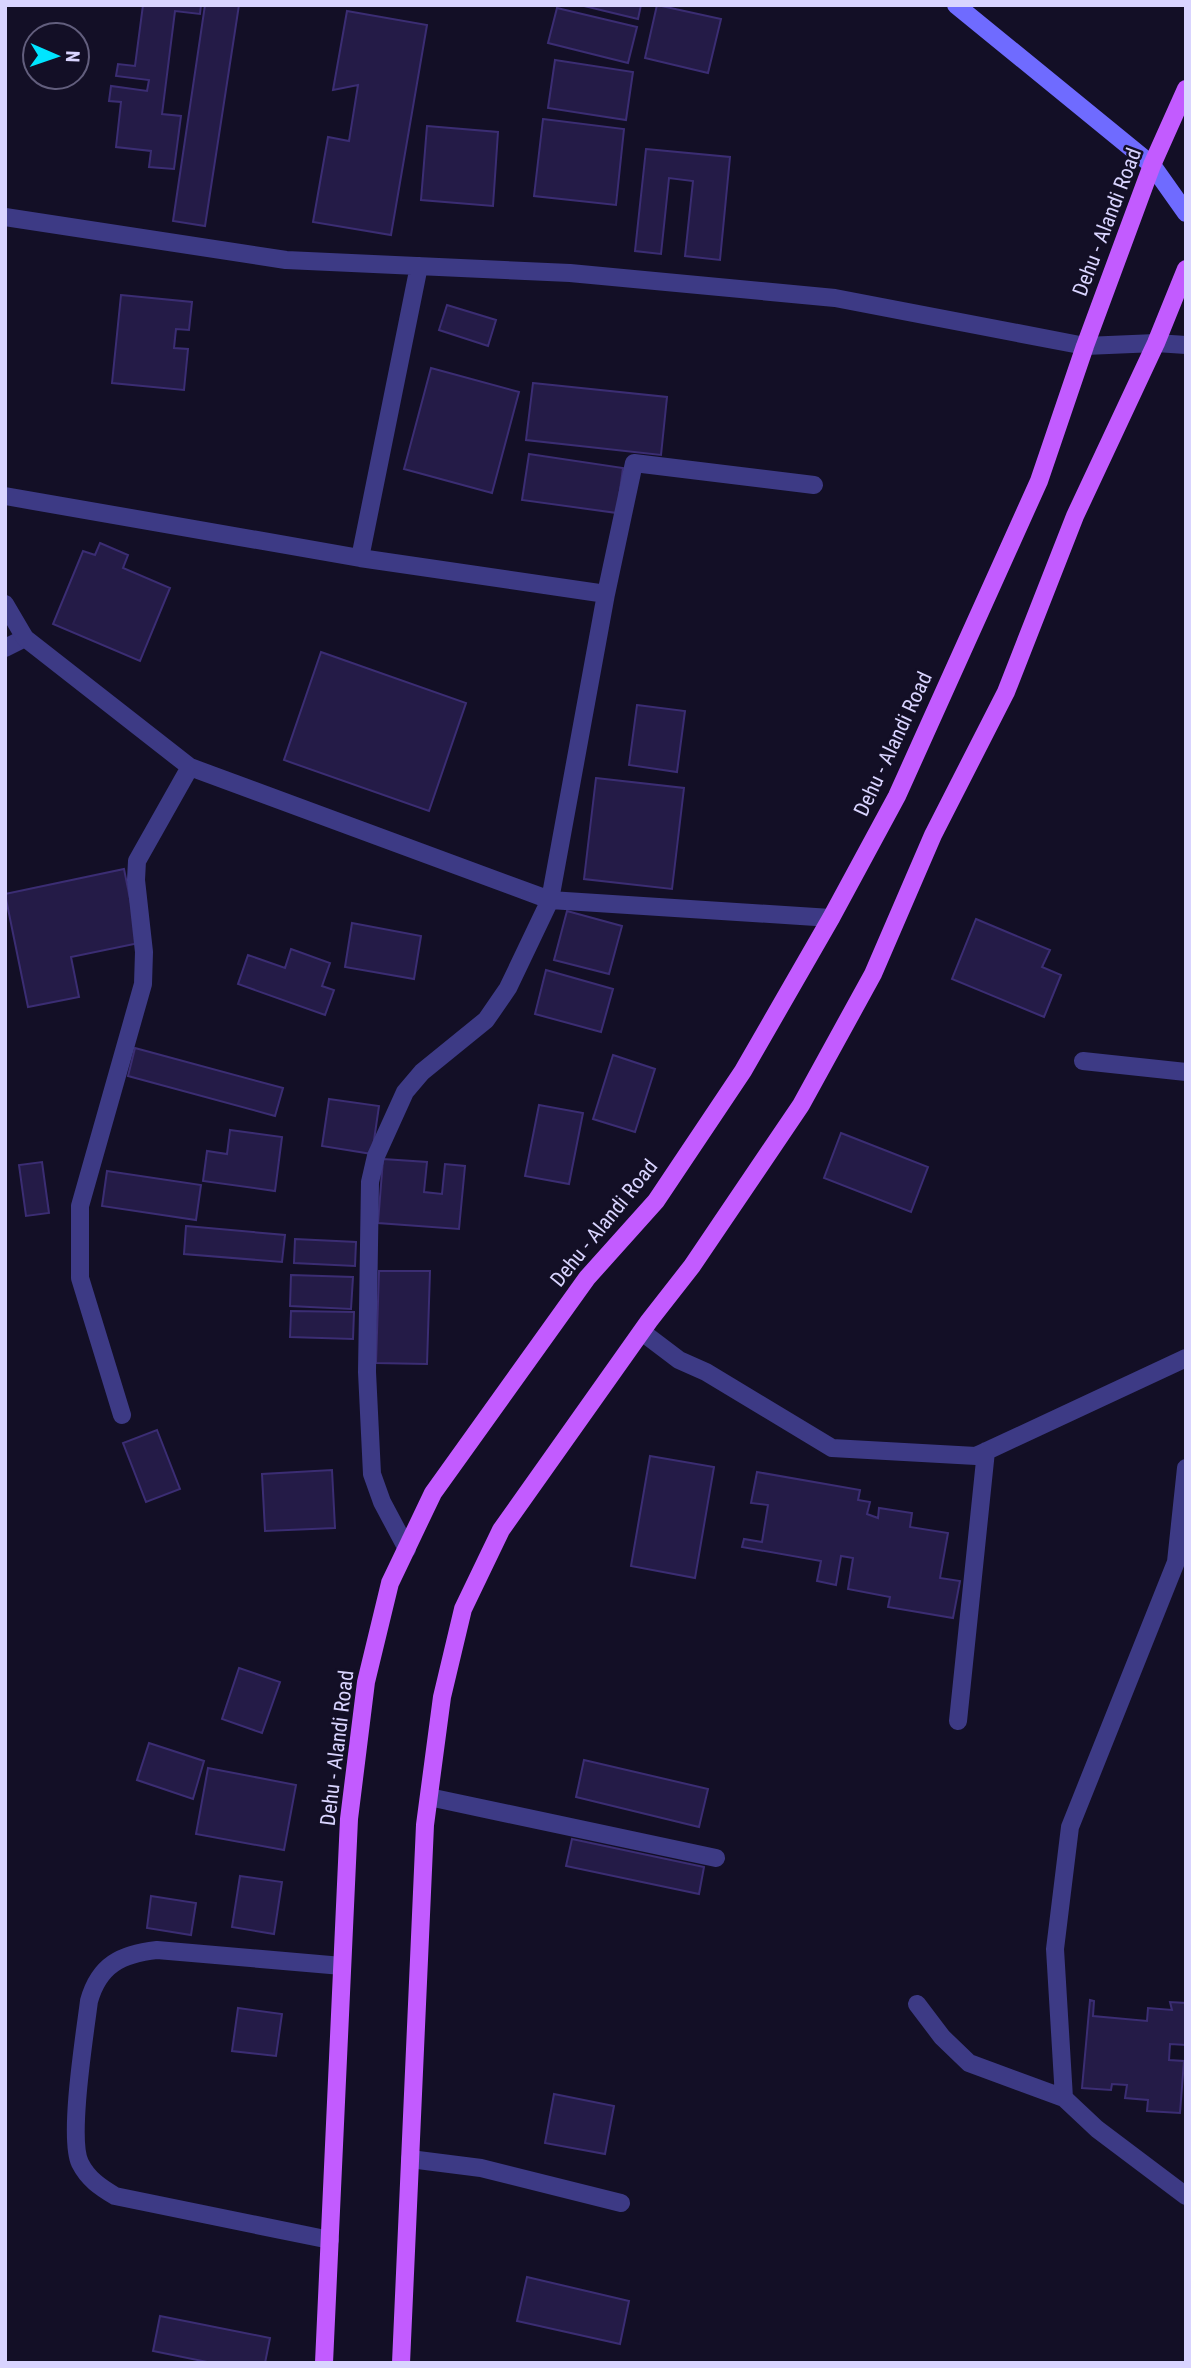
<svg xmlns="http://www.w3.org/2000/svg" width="1191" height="2368" viewBox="0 0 1191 2368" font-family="'Roboto Condensed',sans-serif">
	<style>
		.building { fill: #241b47; stroke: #3b2d73; stroke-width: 2 }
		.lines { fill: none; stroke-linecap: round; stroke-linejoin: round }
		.lane { stroke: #3d3a85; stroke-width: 18 }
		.street { stroke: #3d3a85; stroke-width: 18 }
		.secondary { stroke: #6f6bff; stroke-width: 18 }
		.primary { stroke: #c25bff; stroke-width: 18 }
		.labels { text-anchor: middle; stroke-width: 5; stroke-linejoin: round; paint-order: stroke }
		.street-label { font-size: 21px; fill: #d9d4ff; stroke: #130f26 }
	</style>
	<rect width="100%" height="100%" fill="#130f26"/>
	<!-- building -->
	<path class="building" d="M143 5H201L200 14 175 11 162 114 181 116 174 169 149 167 151 151 116 147 121 102 109 101 111 86 147 91 149 80 116 76 118 64 135 66Z
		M205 5H239L205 226 173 221Z
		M580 5H641L638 19Z
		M657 5 721 19 708 73 645 58Z
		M557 8 637 27 628 63 548 43Z
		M347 11 427 25 391 235 313 222 328 137 349 141 358 85 333 90Z
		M555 60 633 72 626 120 548 108Z
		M543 119 624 129 616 205 534 196Z
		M427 126 498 132 493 206 421 200Z
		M646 149 730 157 720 260 685 256 693 181 669 178 661 254 635 251Z
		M121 295 192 302 189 330 176 329 174 348 188 349 184 390 112 383Z
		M447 305 496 320 488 346 439 330Z
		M431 368 519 392 492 493 404 469Z
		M533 383 667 397 661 455 526 440Z
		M529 454 623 468 617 513 522 500Z
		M100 543 128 555 123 568 170 588 140 661 53 624 83 551 95 555Z
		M321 652 466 703 429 811 284 760Z
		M637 705 685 711 677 772 629 765Z
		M596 778 684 788 672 889 584 879Z
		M124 869 139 943 71 957 79 997 28 1007 5 894Z
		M567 911 622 926 609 974 554 960Z
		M976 919 1050 950 1042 967 1061 975 1044 1017 952 979Z
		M352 923 421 936 414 979 345 967Z
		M291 949 330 963 322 986 334 990 325 1015 238 984 248 955 285 968Z
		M546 970 613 989 601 1032 535 1014Z
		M135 1048 283 1088 275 1116 128 1076Z
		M613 1055 655 1069 635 1132 593 1119Z
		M329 1099 379 1106 372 1154 322 1146Z
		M539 1105 583 1113 569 1184 525 1176Z
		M230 1130 282 1137 275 1191 203 1181 207 1151 227 1154Z
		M841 1133 928 1167 911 1212 824 1178Z
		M383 1159 427 1162 424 1192 442 1194 445 1164 465 1166 459 1229 378 1223Z
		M42 1162 49 1213 26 1216 19 1165Z
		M107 1171 201 1185 196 1220 102 1206Z
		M186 1226 285 1235 282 1262 184 1254Z
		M295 1239 356 1242 355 1266 294 1263Z
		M379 1271H430L427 1364 376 1363Z
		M291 1275 353 1277 351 1309 290 1306Z
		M291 1311 354 1312 353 1339 290 1337Z
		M157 1430 180 1489 146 1502 123 1443Z
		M650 1456 714 1467 695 1578 631 1566Z
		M332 1470 335 1528 265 1531 262 1474Z
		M757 1472 860 1490 858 1500 870 1502 867 1514 878 1518 879 1508 912 1513 910 1527 948 1533 940 1578 960 1581 953 1618 888 1607 890 1597 848 1589 853 1558 841 1556 836 1585 817 1581 821 1561 742 1547 744 1539 762 1542 768 1505 751 1503Z
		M239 1668 280 1682 262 1733 222 1719Z
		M149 1743 204 1761 193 1799 137 1780Z
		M584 1760 708 1789 699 1827 576 1797Z
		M208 1768 296 1785 284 1850 196 1834Z
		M572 1839 704 1867 699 1894 566 1866Z
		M240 1876 282 1882 274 1934 232 1927Z
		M151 1896 196 1903 191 1935 147 1928Z
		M1090 2000 1094 2001 1093 2016 1147 2021 1148 2008 1172 2010 1170 2002 1186 2003V2045L1170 2044 1169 2060 1184 2061 1180 2113 1147 2111 1148 2100 1125 2098 1127 2085 1112 2084 1111 2090 1082 2088Z
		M238 2008 282 2014 276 2056 232 2051Z
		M554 2094 614 2106 605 2154 545 2143Z
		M527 2277 629 2301 620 2344 517 2321Z
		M160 2316 270 2338 265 2363H212L153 2351Z"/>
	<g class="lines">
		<!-- lane -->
		<path class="lane" d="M5 648 25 638
			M429 1797 716 1858
			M410 2159 481 2168 621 2203
			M330 2240 115 2196C100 2187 88 2179 80 2163 68 2138 85 2033 89 2001 99 1965 121 1954 157 1950L342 1966"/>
		<!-- street -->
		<path class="street" d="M5 217 286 260 570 273 835 298 1085 346 1156 343 1186 345
			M5 496 360 558 606 594 550 900 508 988 486 1020 422 1072 405 1092 376 1156 370 1182 367 1372 372 1474 382 1502 407 1549
			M360 558 419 266
			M606 594 634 463 814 485
			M5 604 25 638 190 767 550 900 831 918
			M1083 1061 1186 1072
			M642 1332 679 1360 706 1372 832 1448 976 1456 1186 1358
			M122 1415 80 1278V1206L143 984 144 952 136 880 137 861 190 767
			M1186 1468 1176 1562 1070 1827 1055 1949 1064 2098 1097 2129 1186 2196
			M958 1721 986 1451
			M917 2004 942 2037 969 2063 1064 2098"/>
		<!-- secondary -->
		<path class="secondary" d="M956 5 1152 165 1186 213"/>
		<!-- primary -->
		<path class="primary" d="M324 2363 349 1819 366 1682 390 1583 433 1493 587 1278 656 1201 743 1071 831 918 897 796 1039 481 1085 346 1152 165 1186 89
			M401 2363 425 1825 442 1697 463 1609 501 1530 649 1321 692 1266 801 1105 873 974 933 835 1006 692 1075 516 1156 343 1186 269"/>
	</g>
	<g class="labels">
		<!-- street labels -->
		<g class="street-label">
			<text transform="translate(1107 222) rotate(-69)" y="7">Dehu - Alandi Road</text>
			<text transform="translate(893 744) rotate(-65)" y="7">Dehu - Alandi Road</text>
			<text transform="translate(604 1223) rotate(-51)" y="7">Dehu - Alandi Road</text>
			<text transform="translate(337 1748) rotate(-83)" y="7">Dehu - Alandi Road</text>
		</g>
	</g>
	<!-- border -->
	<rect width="1191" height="2368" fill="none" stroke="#d9d4ff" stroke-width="14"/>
	<!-- north arrow -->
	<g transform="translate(56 56) rotate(92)"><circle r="33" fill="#130f26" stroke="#625e7d" stroke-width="2"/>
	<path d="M0-5L12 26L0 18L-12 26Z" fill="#00e5ff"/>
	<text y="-10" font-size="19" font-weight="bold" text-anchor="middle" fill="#d9d4ff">N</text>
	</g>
</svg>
